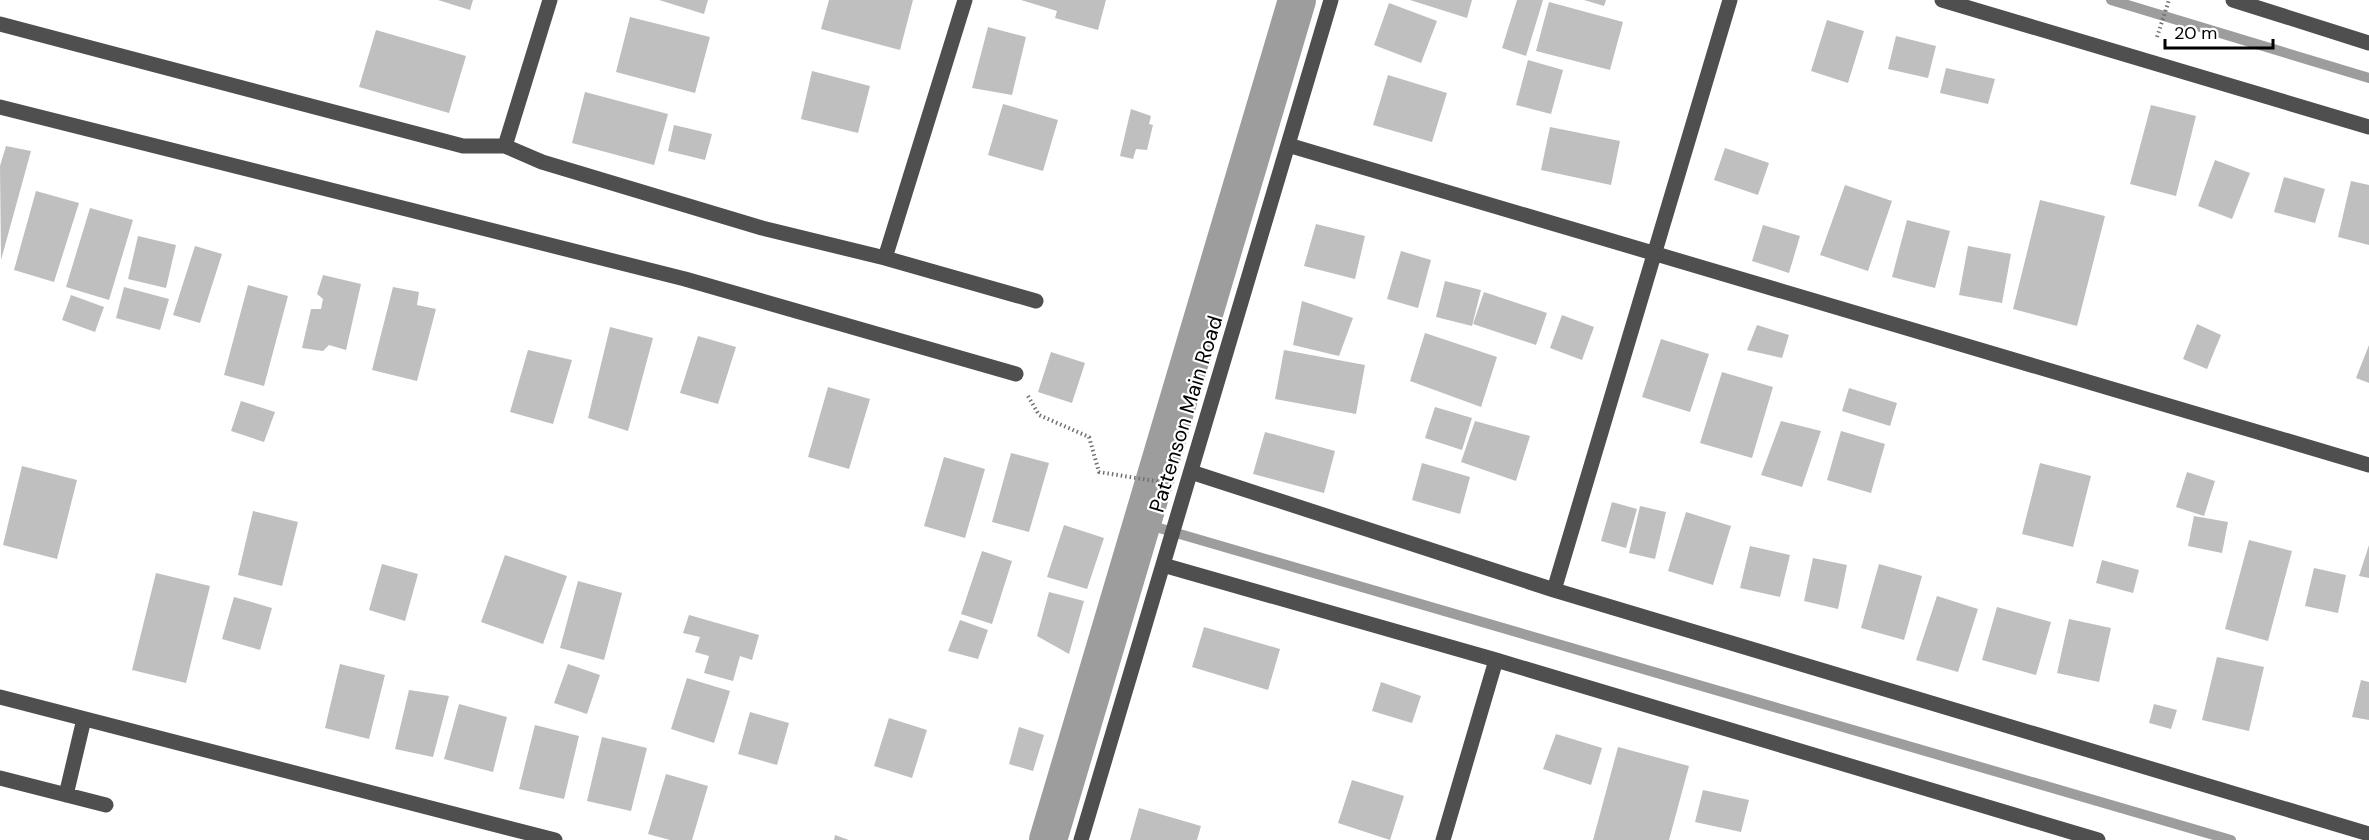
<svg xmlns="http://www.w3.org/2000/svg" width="2369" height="840" viewBox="0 0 2369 840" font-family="'DM Sans',sans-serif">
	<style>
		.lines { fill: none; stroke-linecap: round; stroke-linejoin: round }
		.stream { stroke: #9d9d9d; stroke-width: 10 }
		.canal { stroke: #9d9d9d; stroke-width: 38 }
		.building { fill: #bfbfbf }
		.path { stroke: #717171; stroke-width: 4; stroke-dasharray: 1.5 3; stroke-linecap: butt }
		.minor { stroke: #4f4f4f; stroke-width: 15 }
		.labels { text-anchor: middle; stroke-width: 4.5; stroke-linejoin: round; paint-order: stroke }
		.street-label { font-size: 21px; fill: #000; stroke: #fff }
	</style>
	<rect width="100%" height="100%" fill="#fff"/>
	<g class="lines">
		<!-- stream -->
		<path class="stream" d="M2111 0 2369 78
			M1142 523 2231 840"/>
		<!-- canal -->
		<path class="canal" d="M1048 840 1297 0"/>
	</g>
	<!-- building -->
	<path class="building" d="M438 0H473L470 10Z
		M659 0H708L704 14Z
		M829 0H913L900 50 821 29Z
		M1021 0H1106L1098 30 1055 18 1057 11Z
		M1410 0H1472L1467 18Z
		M1517 0H1543L1526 56 1502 48Z
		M1584 0H1606L1604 6Z
		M1549 2 1623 22 1610 70 1536 51Z
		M1389 3 1437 21 1421 63 1374 45Z
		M630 17 710 37 695 93 616 72Z
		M1827 20 1864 31 1848 83 1811 71Z
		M988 27 1026 37 1012 95 972 88Z
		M376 30 466 56 449 113 359 87Z
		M1896 36 1936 46 1928 78 1888 69Z
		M1528 60 1563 70 1551 114 1516 105Z
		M1946 68 1995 79 1988 104 1940 93Z
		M812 71 870 86 858 133 801 119Z
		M1388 75 1447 93 1432 142 1373 125Z
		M585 92 668 114 654 165 572 143Z
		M1003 104 1058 120 1043 171 988 155Z
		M2151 105 2196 116 2176 196 2130 184Z
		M1131 109 1151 116 1149 124 1153 125 1147 150 1136 149 1133 159 1120 156Z
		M674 125 712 134 705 160 668 151Z
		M1550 127 1620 141 1611 185 1541 170Z
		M6 146 31 151 1 260 0 166Z
		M1725 148 1769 163 1758 195 1714 180Z
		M2215 160 2250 173 2232 219 2198 206Z
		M2284 177 2325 189 2315 223 2274 212Z
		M2351 181 2369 185V245L2338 237Z
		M1845 185 1892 201 1868 271 1820 255Z
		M36 191 79 203 54 282 14 270Z
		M2040 200 2105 216 2077 326 2013 309Z
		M90 208 133 220 109 300 66 287Z
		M1907 220 1950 231 1935 288 1892 277Z
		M1316 224 1365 236 1355 279 1304 266Z
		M1763 225 1800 236 1789 273 1752 261Z
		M138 236 176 245 166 288 128 279Z
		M195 246 222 254 200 323 173 315Z
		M1968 246 2011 254 2002 303 1959 295Z
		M1401 251 1431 260 1418 308 1387 299Z
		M323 275 361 284 346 350 329 345 323 351 302 348 311 309H321L323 299 317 294Z
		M1445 281 1481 290 1472 326 1436 317Z
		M248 285 288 296 264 386 224 375Z
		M124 287 169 299 160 330 116 318Z
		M393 287 419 292 417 305 436 309 417 381 372 370Z
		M1484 292 1547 313 1536 345 1473 324Z
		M71 295 104 307 95 332 62 320Z
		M1302 301 1353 318 1339 356 1293 345Z
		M1562 315 1594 327 1582 360 1550 348Z
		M2197 324 2221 335 2207 369 2183 359Z
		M1757 325 1789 335 1782 358 1747 350Z
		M610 327 653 338 628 431 588 418Z
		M1425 333 1497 357 1481 407 1410 381Z
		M698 336 736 347 718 404 680 393Z
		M1661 339 1709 354 1690 412 1642 397Z
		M2369 345V383L2356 378Z
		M528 350 572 360 553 424 510 412Z
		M1284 350 1365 365 1356 414 1275 399Z
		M1051 352 1085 363 1072 403 1038 392Z
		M1722 372 1773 387 1752 458 1700 443Z
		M828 387 870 399 849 469 808 457Z
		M1849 388 1897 403 1890 426 1842 411Z
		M241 401 275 412 264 442 231 431Z
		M1435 407 1472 418 1462 450 1425 438Z
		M1475 421 1530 436 1516 481 1461 462Z
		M1781 421 1821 431 1802 487 1761 475Z
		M1841 431 1885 444 1871 493 1827 480Z
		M1265 432 1335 451 1324 493 1253 474Z
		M1011 453 1049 463 1029 532 992 522Z
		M944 457 985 469 965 538 924 526Z
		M1422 463 1470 477 1460 514 1412 500Z
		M2040 463 2091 476 2073 547 2022 534Z
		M22 466 77 480 57 559 3 545Z
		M2187 472 2215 481 2204 516 2176 507Z
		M1612 502 1637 509 1626 548 1601 541Z
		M1640 506 1666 512 1655 559 1629 553Z
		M253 511 298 522 282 586 238 575Z
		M1686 512 1731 526 1713 585 1668 571Z
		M2194 516 2228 522 2222 553 2188 546Z
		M1064 525 1104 538 1087 589 1047 577Z
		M2249 540 2292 551 2268 641 2225 629Z
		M2369 545V578L2359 576Z
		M1750 546 1790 555 1780 597 1740 588Z
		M982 551 1012 561 992 624 961 614Z
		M505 555 567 576 543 644 481 622Z
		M1813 558 1847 565 1838 609 1804 601Z
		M2102 560 2139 570 2133 593 2096 583Z
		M382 564 418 574 405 621 369 610Z
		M1879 564 1922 576 1904 640 1861 628Z
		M2314 568 2346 575 2338 613 2305 606Z
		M156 573 210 586 186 683 132 670Z
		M578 581 622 593 604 660 560 648Z
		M1049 592 1084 601 1069 654 1037 636Z
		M1937 596 1978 609 1958 672 1916 660Z
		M234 597 272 608 260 650 222 639Z
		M1997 607 2051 622 2036 675 1982 660Z
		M689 615 759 635 752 660 740 656 733 681 704 673 709 656 695 652 700 637 683 633Z
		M2069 619 2111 628 2099 682 2057 673Z
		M960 620 988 630 978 659 948 651Z
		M1204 627 1280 649 1268 690 1192 667Z
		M2217 657 2264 667 2249 731 2202 720Z
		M340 664 385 675 369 739 325 728Z
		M568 664 600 675 587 714 554 703Z
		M687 678 730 691 714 743 671 729Z
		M2361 680 2369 682V720L2352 717Z
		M1381 682 1421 696 1412 723 1372 711Z
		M409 690 449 696 433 757 395 749Z
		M459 704 507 717 493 772 444 759Z
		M2154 704 2177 710 2171 729 2149 723Z
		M750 712 789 723 777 765 738 754Z
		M889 718 927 730 912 778 874 766Z
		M535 725 579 736 564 799 519 789Z
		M1019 727 1044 735 1033 771 1009 764Z
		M1556 734 1602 748 1591 785 1543 769Z
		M602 737 647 748 631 811 587 801Z
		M1618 747 1689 766 1669 840H1593Z
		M666 774 708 786 692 840H670L648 834Z
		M1352 780 1404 796 1390 840 1338 823Z
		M1703 790 1749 800 1741 832 1695 822Z
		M1139 808 1201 826 1197 840H1130Z
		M835 835 849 840H834Z"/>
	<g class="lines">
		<!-- path -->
		<path class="path" d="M2157 37 2169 0
			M1028 396 1039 415 1089 437 1099 472 1161 482"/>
		<!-- minor -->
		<path class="minor" d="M1942 0 2369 127
			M2233 0 2369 43
			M0 24 463 146H505L542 162 762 228 885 258 1036 301
			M0 107 685 279 1016 374
			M1288 145 2369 465
			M505 146 550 0
			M885 258 965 0
			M1191 472 1554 590 2369 834
			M1163 565 1496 660 2098 840
			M1554 590 1730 0
			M0 697 555 840
			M0 778 106 805
			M66 795 84 719
			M1081 840 1331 0
			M1443 840 1496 660"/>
	</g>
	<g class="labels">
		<!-- street labels -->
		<g class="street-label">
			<text transform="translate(1186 414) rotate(-73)" y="7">Pattenson Main Road</text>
		</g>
	</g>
	<!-- scale -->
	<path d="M2165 39v9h108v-9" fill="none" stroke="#000000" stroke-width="3"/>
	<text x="2174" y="39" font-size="18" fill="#000000" stroke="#ffffff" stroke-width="4.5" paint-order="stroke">20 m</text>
</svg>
